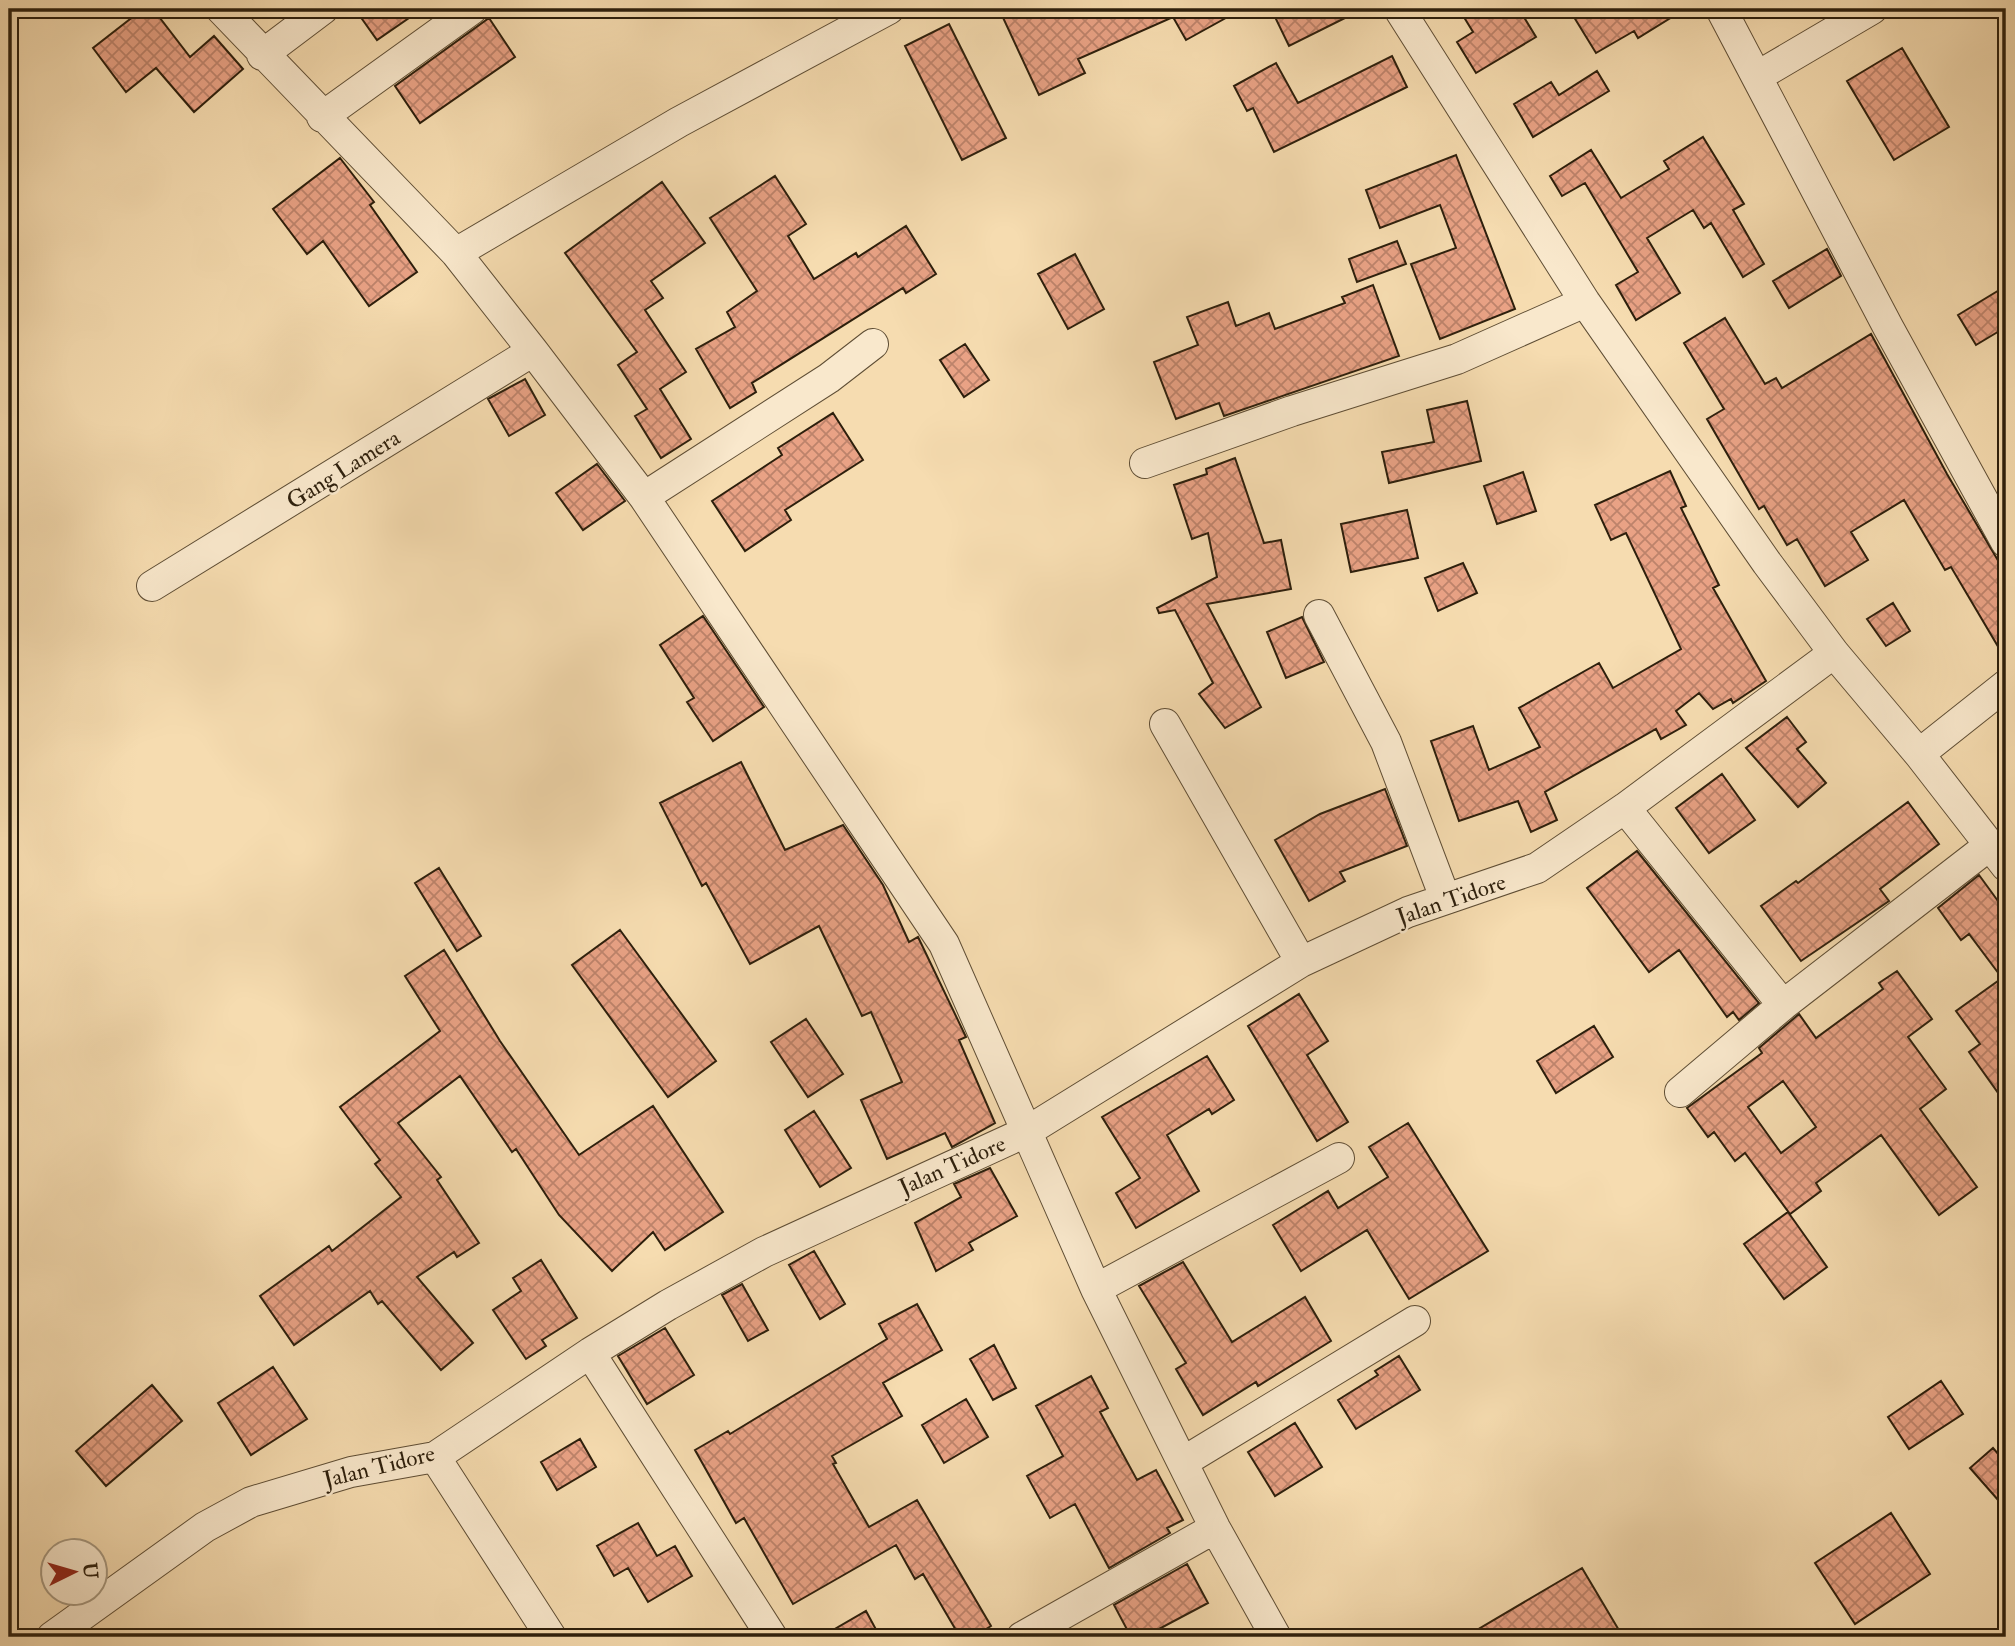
<svg xmlns="http://www.w3.org/2000/svg" width="2015" height="1646" viewBox="0 0 2015 1646" font-family="'IM FELL Double Pica',serif">
	<style>
		.building { fill: url(#building-cross-hatch); stroke: #2d1f0c; stroke-width: 2; fill-rule: evenodd }
		.lines { fill: none; stroke-linecap: round; stroke-linejoin: round }
		.minor-casing { stroke: #5f4e35; stroke-width: 32 }
		.minor { stroke: #f9e8cc; stroke-width: 30 }
		.labels { text-anchor: middle; stroke-width: 5; stroke-linejoin: round; paint-order: stroke }
		.street-label { font-size: 23px; fill: #2d1f0c; stroke: #f9e8cc }
	</style>
	<defs>
		<pattern id="building-cross-hatch" width="8" height="8" patternUnits="userSpaceOnUse" patternTransform="scale(1.75)"><rect width="8" height="8" fill="#e9a285"/><path d="M0 0l8 8M0 8l8-8" fill="none" stroke="#bd836b"/></pattern>
	</defs>
	<rect width="100%" height="100%" fill="#f6dcb0"/>
	<filter id="stains"><feTurbulence type="fractalNoise" baseFrequency=".00286" numOctaves="4"/><feColorMatrix values="0 0 0 0 .2 0 0 0 0 .09 0 0 0 0 .02 0 0 0 .5 -.17"/></filter>
	<radialGradient id="worn" r=".72"><stop offset=".6" stop-color="#630" stop-opacity="0"/><stop offset="1" stop-color="#630" stop-opacity=".3"/></radialGradient>
	<!-- building -->
	<path class="building" d="M143 9H153L190 57 214 36 243 69 194 112 156 68 126 92 93 48Z
		M355 9H422L377 40Z
		M999 9H1242L1186 40 1173 17 1078 59 1085 73 1039 95Z
		M1291 9H1363L1289 46 1275 17Z
		M1459 9H1519L1536 37 1476 73 1457 42 1473 32Z
		M1569 9H1685L1638 38 1634 31 1596 53Z
		M489 18 515 57 420 123 395 86Z
		M949 24 1006 138 962 160 905 46Z
		M1902 48 1949 127 1894 160 1847 81Z
		M1392 56 1407 87 1274 152 1253 108 1247 111 1234 86 1276 63 1298 103Z
		M1597 71 1609 91 1533 137 1514 104 1551 82 1559 95Z
		M1703 137 1744 204 1733 210 1764 264 1743 277 1711 223 1704 228 1693 210 1647 238 1680 293 1636 320 1616 285 1638 272 1585 183 1562 196 1550 176 1591 150 1621 198 1669 169 1664 161Z
		M1456 155 1515 309 1440 339 1411 264 1456 248 1440 205 1380 228 1366 190Z
		M340 158 374 202 370 205 417 272 369 306 323 241 307 254 273 209Z
		M775 176 806 224 788 236 814 279 856 253 858 257 906 226 936 274 906 293 903 288 752 383 756 392 730 408 696 349 735 327 727 312 757 291 710 218Z
		M662 182 705 243 651 281 663 298 645 310 686 372 660 389 691 439 661 458 635 416 647 409 618 365 637 352 565 253Z
		M1397 241 1406 264 1357 282 1349 259Z
		M1827 249 1841 276 1789 308 1773 281Z
		M1075 254 1104 309 1068 329 1038 274Z
		M1373 285 1399 356 1224 416 1219 403 1176 419 1154 362 1198 345 1187 317 1228 302 1236 326 1269 313 1275 329 1345 303 1342 297Z
		M2006 286V327L1976 345 1958 315Z
		M1725 318 1765 384 1776 378 1782 388 1871 334 1947 474 2006 574V660L1951 567 1945 570 1904 500 1851 532 1868 560 1825 586 1797 539 1787 545 1764 506 1759 509 1707 419 1724 409 1684 343Z
		M965 344 989 380 964 397 940 360Z
		M525 379 545 415 509 436 488 399Z
		M1467 401 1481 461 1389 483 1382 452 1434 442 1427 410Z
		M833 413 863 460 785 510 791 520 745 551 712 501 782 455 778 448Z
		M1235 458 1264 543 1281 540 1291 589 1207 604 1261 707 1225 728 1199 694 1213 683 1175 610 1159 613 1157 608 1217 577 1208 533 1192 539 1174 485 1207 474 1206 469Z
		M597 464 625 501 583 530 556 493Z
		M1670 471 1686 506 1681 508 1719 585 1713 588 1766 681 1733 703 1731 699 1713 709 1699 693 1676 711 1686 725 1661 739 1656 729 1545 792 1557 820 1531 832 1518 801 1459 821 1431 741 1473 726 1489 770 1540 747 1519 708 1599 663 1613 688 1681 649 1626 533 1611 540 1595 505Z
		M1523 472 1536 511 1497 524 1484 486Z
		M1407 510 1418 558 1351 572 1341 524Z
		M1463 563 1477 593 1438 611 1425 578Z
		M1893 603 1910 631 1886 646 1867 619Z
		M703 616 764 707 713 741 687 702 694 698 660 645Z
		M1302 617 1324 662 1286 678 1267 632Z
		M1787 717 1806 742 1797 749 1826 783 1798 807 1746 748Z
		M741 762 785 850 843 825 883 885 909 942 918 937 966 1037 959 1040 995 1123 952 1147 945 1133 887 1159 861 1100 902 1082 871 1012 862 1016 819 926 750 964 706 883 702 886 660 803Z
		M1722 774 1755 820 1709 853 1676 808Z
		M1385 789 1407 846 1340 872 1345 881 1309 901 1275 840 1320 814Z
		M1908 802 1939 844 1880 889 1889 901 1801 961 1761 906 1796 881 1798 883Z
		M1637 851 1759 1003 1739 1020 1733 1012 1727 1017 1679 950 1649 972 1587 888Z
		M439 868 481 936 457 951 415 883Z
		M1979 875 2006 912V1104L1969 1052 1980 1044 1956 1011 2002 978 1969 934 1961 940 1938 908Z
		M620 930 716 1061 668 1097 572 965Z
		M444 950 500 1041 579 1155 653 1106 723 1212 665 1250 653 1232 612 1271 559 1215 516 1149 512 1152 460 1076 398 1123 441 1177 437 1180 479 1243 457 1257 454 1252 417 1277 473 1343 441 1370 382 1301 378 1304 370 1291 294 1345 260 1296 329 1246 332 1251 401 1197 375 1164 380 1160 340 1107 440 1031 405 976Z
		M1897 971 1932 1019 1908 1037 1946 1089 1920 1109 1977 1187 1939 1215 1881 1135 1816 1183 1821 1191 1790 1214 1745 1153 1735 1161 1714 1132 1708 1137 1687 1108 1762 1053 1759 1048 1799 1014 1816 1038 1883 989 1879 983ZM1783 1081 1816 1127 1781 1153 1748 1107Z
		M1299 994 1328 1041 1307 1055 1348 1122 1317 1141 1248 1026Z
		M806 1019 843 1074 808 1097 771 1042Z
		M1594 1026 1613 1057 1556 1093 1537 1061Z
		M1207 1056 1234 1100 1212 1114 1209 1109 1167 1135 1199 1191 1136 1228 1116 1193 1140 1178 1102 1117Z
		M814 1111 851 1168 820 1187 785 1130Z
		M1408 1123 1488 1251 1409 1299 1367 1230 1301 1271 1273 1225 1328 1191 1338 1208 1388 1177 1369 1147Z
		M990 1168 1017 1216 969 1243 973 1250 936 1271 915 1223 961 1197 954 1184Z
		M1788 1212 1827 1267 1784 1299 1744 1244Z
		M814 1251 845 1304 820 1319 789 1265Z
		M541 1260 577 1318 542 1340 546 1346 526 1359 493 1310 521 1291 513 1278Z
		M1183 1262 1232 1342 1305 1297 1331 1341 1258 1386 1256 1382 1203 1415 1176 1369 1186 1363 1139 1286Z
		M742 1284 768 1330 748 1341 722 1295Z
		M917 1304 942 1350 883 1383 902 1416 832 1456 836 1463 833 1464 869 1527 917 1500 991 1626 973 1637H960L923 1574 915 1579 896 1545 793 1604 744 1518 736 1523 695 1450 728 1431 730 1434 887 1339 879 1324Z
		M665 1328 694 1375 647 1404 618 1356Z
		M994 1345 1016 1388 993 1400 970 1359Z
		M1399 1356 1420 1390 1356 1429 1338 1400 1378 1375 1375 1371Z
		M273 1367 307 1419 251 1455 218 1403Z
		M1091 1376 1108 1408 1100 1412 1137 1480 1156 1470 1183 1520 1167 1528 1170 1533 1109 1568 1075 1504 1050 1518 1027 1476 1063 1456 1036 1406Z
		M1941 1381 1963 1414 1909 1449 1888 1417Z
		M152 1385 182 1421 106 1486 76 1451Z
		M966 1399 988 1437 944 1463 922 1425Z
		M1295 1423 1322 1467 1275 1496 1248 1452Z
		M580 1439 596 1467 557 1490 541 1462Z
		M1993 1448 2006 1463V1509L1970 1468Z
		M1891 1513 1930 1574 1855 1624 1815 1563Z
		M638 1523 657 1556 675 1546 692 1576 648 1602 628 1568 614 1576 597 1546Z
		M1187 1564 1208 1603 1144 1637H1131L1114 1605Z
		M1582 1568 1623 1637H1465Z
		M866 1611 880 1637H821Z"/>
	<g class="lines">
		<defs>
			<path id="minor" d="M221 9 456 253 533 351 644 497 944 944 1096 1289 1215 1528 1276 1637
				M1399 9 1585 302 1767 563 1834 653 1919 754 2006 866
				M1721 9 1888 327 2006 542
				M262 55 323 9
				M1758 76 1872 9
				M322 117 472 9
				M456 253 679 122 889 9
				M1145 463 1292 411 1457 359 1585 302
				M644 497 829 378 873 344
				M152 586 533 351
				M1319 615 1386 742 1445 898
				M1165 724 1301 962
				M1919 754 2006 685
				M1625 808 1783 1005
				M1680 1092 1783 1005 1990 845
				M1096 1289 1339 1158
				M590 1353 772 1637
				M435 1457 551 1637
				M1183 1462 1415 1321
				M52 1637 205 1527 251 1502 351 1472 435 1457 590 1353 668 1305 764 1252 1026 1132 1301 962 1408 912 1537 868 1625 808 1834 653
				M1022 1637 1215 1528"/>
		</defs>
		<!-- minor casing -->
		<use href="#minor" class="minor-casing"/>
		<!-- minor -->
		<use href="#minor" class="minor"/>
	</g>
	<g class="labels">
		<!-- street labels -->
		<g class="street-label">
			<text transform="translate(343 469) rotate(-32)" y="8">Gang Lamera</text>
			<text transform="translate(1451 899) rotate(-19)" y="8">Jalan Tidore</text>
			<text transform="translate(952 1165) rotate(-24)" y="8">Jalan Tidore</text>
			<text transform="translate(379 1466) rotate(-14)" y="8">Jalan Tidore</text>
		</g>
	</g>
	<!-- margin -->
	<rect width="2015" height="1646" fill="none" stroke="#f6dcb0" stroke-width="35"/>
	<rect x="10" y="10" width="1994" height="1625" fill="none" stroke="#2d1f0c" stroke-width="3.5"/>
	<rect x="18" y="18" width="1980" height="1611" fill="none" stroke="#2d1f0c" stroke-width="2"/>
	<!-- north arrow -->
	<g transform="translate(74 1572) rotate(85)"><circle r="33" fill="#f9e8cc" stroke="#a7987f" stroke-width="2"/>
	<path d="M0-5L12 26L0 18L-12 26Z" fill="#8f2418"/>
	<text y="-10" font-size="19" font-weight="bold" text-anchor="middle" fill="#2d1f0c">U</text>
	</g>
	<rect width="100%" height="100%" filter="url(#stains)"/>
	<rect width="100%" height="100%" fill="url(#worn)"/>
</svg>
